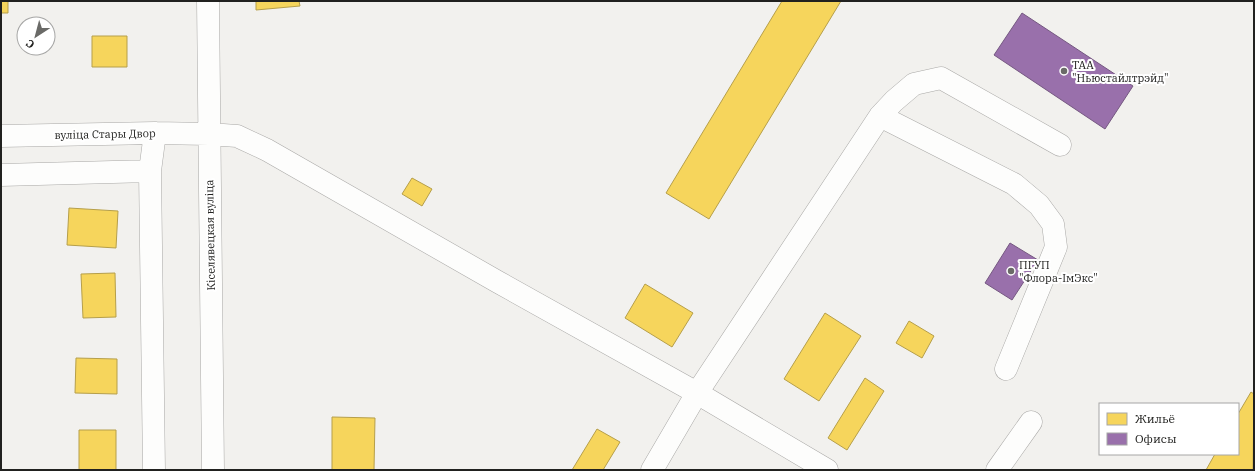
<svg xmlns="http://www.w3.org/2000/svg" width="1255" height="471" viewBox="0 0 1255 471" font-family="'IBM Plex Serif',serif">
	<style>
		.homes { fill: #f6d55c; stroke: #b69f4a }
		.offices { fill: #9970ab; stroke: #755881 }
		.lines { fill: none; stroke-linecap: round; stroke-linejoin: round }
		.minor-casing { stroke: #a9a8a6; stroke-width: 23 }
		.minor { stroke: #fdfdfc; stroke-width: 22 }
		.poi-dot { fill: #6a6a67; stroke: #fff; stroke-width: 1.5 }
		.labels { text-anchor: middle; stroke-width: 4; stroke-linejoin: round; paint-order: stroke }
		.poi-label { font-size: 11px; fill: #21211f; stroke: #fff; text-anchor: start }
		.street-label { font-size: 11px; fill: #21211f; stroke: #fff }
	</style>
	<rect width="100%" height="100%" fill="#f2f1ee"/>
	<!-- homes -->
	<path class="homes" d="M1 1H8V13H1Z
		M256 1H299L300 6 256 10Z
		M782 1H841L709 219 666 193Z
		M92 36H127V67H92Z
		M412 178 432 189 422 206 402 194Z
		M69 208 118 211 116 248 67 245Z
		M115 273 116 317 83 318 81 274Z
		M645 284 693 313 672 347 625 318Z
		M825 313 861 336 819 401 784 379Z
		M909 321 934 336 922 358 896 343Z
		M76 358 117 359V394L75 393Z
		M865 378 884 391 847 450 828 438Z
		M1251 392 1254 394 1253 470H1206L1215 454H1238V414Z
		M332 417 375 418 374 470H332Z
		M597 429 620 442 603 470H572Z
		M79 430H116V470H79Z"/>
	<!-- offices -->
	<path class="offices" d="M1022 13 1133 86 1105 129 994 55Z
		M1010 243 1038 260 1012 300 985 283Z"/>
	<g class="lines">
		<defs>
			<path id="minor" d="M208 1 213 470
				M880 116 1014 184 1039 205 1053 224 1056 247 1006 369
				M1 136 155 133 209 134 237 136 267 150 498 282 697 393 827 470
				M1 175 150 171
				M154 470 150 171 155 133
				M652 470 697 393 880 116 894 101 914 84 941 78 1060 145
				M997 470 1031 422"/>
		</defs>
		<!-- minor casing -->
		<use href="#minor" class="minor-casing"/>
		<!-- minor -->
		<use href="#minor" class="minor"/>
	</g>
	<!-- markers -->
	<g class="poi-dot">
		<circle cx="1064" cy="71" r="4"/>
		<circle cx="1011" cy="271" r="4"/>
	</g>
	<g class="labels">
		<!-- poi labels -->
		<g class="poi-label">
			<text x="1072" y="69">ТАА<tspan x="1072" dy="13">"Ньюстайлтрэйд"</tspan></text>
			<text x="1019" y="269">ПГУП<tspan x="1019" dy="13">"Флора-ІмЭкс"</tspan></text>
		</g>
		<!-- street labels -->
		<g class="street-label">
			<text transform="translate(105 134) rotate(-1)" y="4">вуліца Стары Двор</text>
			<text transform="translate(210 235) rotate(-91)" y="4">Кіселявецкая вуліца</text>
		</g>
	</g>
	<!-- border -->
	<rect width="1255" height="471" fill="none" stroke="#21211f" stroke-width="4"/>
	<!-- legend -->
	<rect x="1099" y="403" width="140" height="52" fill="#ffffff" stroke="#a6a6a5"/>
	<rect x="1107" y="413" width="20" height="12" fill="#f6d55c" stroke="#a6a6a5"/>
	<text x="1135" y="423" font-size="12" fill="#21211f">Жильё</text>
	<rect x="1107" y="433" width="20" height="12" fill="#9970ab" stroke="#a6a6a5"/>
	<text x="1135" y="443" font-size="12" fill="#21211f">Офисы</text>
	<!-- north arrow -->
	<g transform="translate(36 36) rotate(216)"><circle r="19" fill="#ffffff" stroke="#a6a6a5"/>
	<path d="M0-3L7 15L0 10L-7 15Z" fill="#6a6a67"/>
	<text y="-6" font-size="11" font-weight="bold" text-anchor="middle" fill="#21211f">С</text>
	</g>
</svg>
